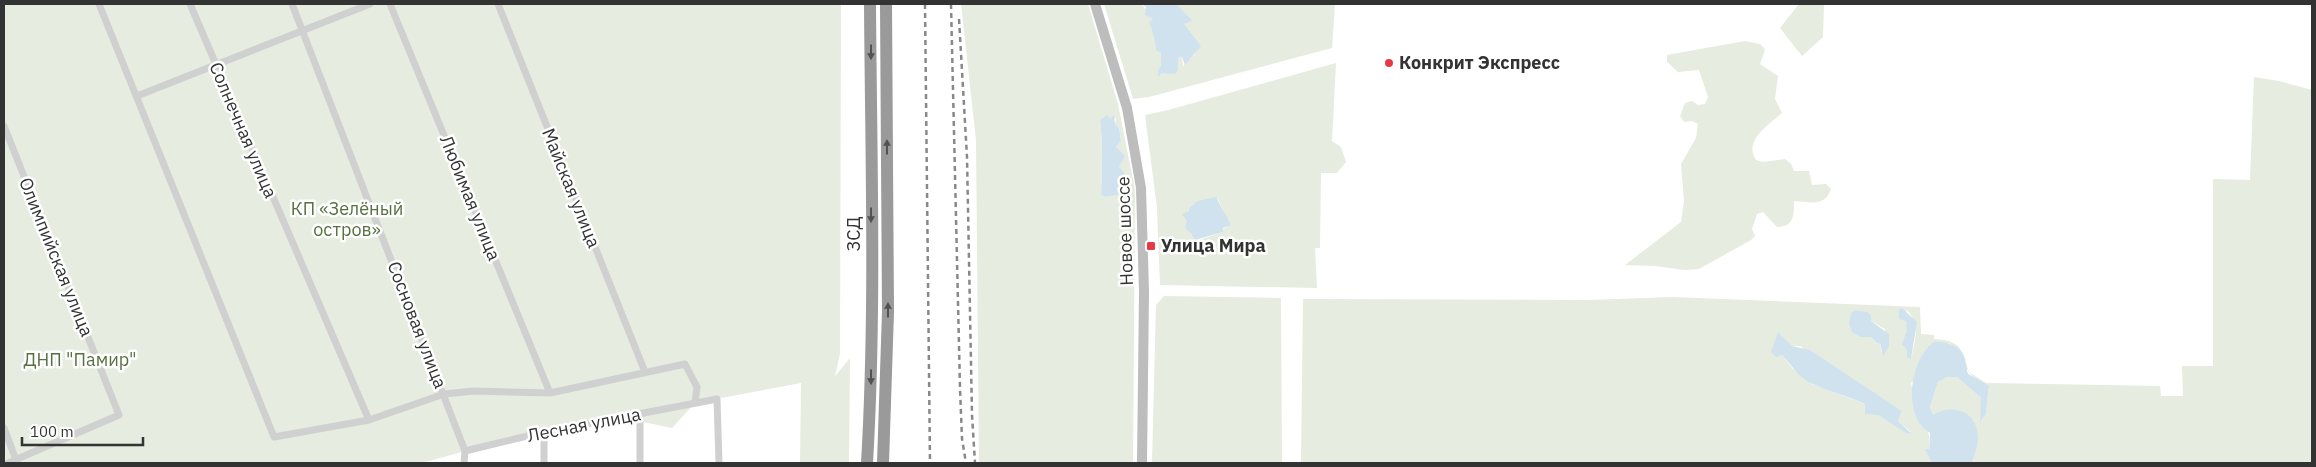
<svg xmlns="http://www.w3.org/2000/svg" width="2316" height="467" viewBox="0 0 2316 467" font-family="'IBM Plex Sans',sans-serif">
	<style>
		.green { fill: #e6ecdf; fill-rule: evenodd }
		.water { fill: #cfe2ee }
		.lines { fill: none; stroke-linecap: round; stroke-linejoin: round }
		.minor { stroke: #d0d0d0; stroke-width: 7 }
		.secondary { stroke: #bdbdbd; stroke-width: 10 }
		.motorway { stroke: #9a9a9a; stroke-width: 12 }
		.rail { stroke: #888; stroke-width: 2.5; stroke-dasharray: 5 4; stroke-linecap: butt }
		.oneway { fill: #525252 }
		.poi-dot { fill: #e63946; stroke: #fff; stroke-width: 2 }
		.labels { text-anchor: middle; stroke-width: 5; stroke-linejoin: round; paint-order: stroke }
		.poi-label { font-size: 18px; font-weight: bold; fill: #333; stroke: #fff; text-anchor: start }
		.street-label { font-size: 18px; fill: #333; stroke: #fff }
		.park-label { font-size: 18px; fill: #56703f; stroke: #fff }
	</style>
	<rect width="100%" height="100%" fill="#fff"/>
	<!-- green -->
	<path class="green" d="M4 4H841L840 354 835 376 850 358 849 463H800L801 383 695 403 672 428 620 417 469 450 422 463H4Z
		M961 4H1088L1118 104 1135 190 1133 463H979L976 140ZM1107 115 1109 120 1116 118 1115 124 1119 128 1121 141 1116 147C1123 160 1117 180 1115 195L1105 197 1101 195C1102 170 1103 145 1100 120Z
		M1104 4H1142L1153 19 1151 27 1161 53 1162 73 1175 72 1178 65V58L1182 57 1183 66 1195 54 1196 43 1183 23 1190 17 1181 11 1178 4H1335L1332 48 1149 97 1133 99Z
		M1799 4H1824L1823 37 1802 56 1780 28Z
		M1745 41 1760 44 1765 49 1760 64 1778 76 1775 99 1782 113C1769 124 1743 141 1756 160L1763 162 1785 159 1791 164 1794 171H1809L1812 185 1826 184 1831 189C1825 207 1811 202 1794 201 1794 215 1794 227 1777 227L1763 212 1757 214 1752 229 1755 236 1751 240 1699 269 1684 270 1655 266 1625 265 1681 222 1684 201 1681 164 1696 138 1698 124 1692 121 1684 122 1680 116 1685 103 1692 101 1698 105 1705 104 1708 97 1699 70 1678 72 1667 62V55Z
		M1336 63 1332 141 1341 147 1346 162 1337 173H1321L1320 248H1315L1317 288 1160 285 1157 208 1145 115 1168 110ZM1218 199 1230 225 1223 229V232L1199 240C1187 229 1187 222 1189 208L1197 201Z
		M2254 77 2279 81 2312 90V463H1972L1975 452 1933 415 1930 407 1938 382 1947 377H1957L1981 398V422L1986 414 1989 387C1974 379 1965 373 1963 354L1949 343 1911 383C1915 406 1931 424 1930 448L1926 450 1932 463H1301L1303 299 1588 300 1672 297 1920 307 1921 334 1934 335V339C1963 341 1961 349 1969 372L1986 383 2160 386 2161 396H2183L2182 366H2213V179L2250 180ZM1855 310 1868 312 1871 315V321L1885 329 1882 355 1880 343H1877L1871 337H1861ZM1907 310C1921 325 1915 341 1911 359 1906 346 1909 334 1906 321L1903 319ZM1792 346H1800L1902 411 1898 421 1911 432 1907 434 1865 404 1812 384 1793 369 1782 355Z
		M1164 296 1281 298 1282 463H1152L1156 305Z"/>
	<!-- water -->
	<path class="water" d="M1142 4H1178C1181 12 1189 14 1192 21L1184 24 1201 46 1185 65 1182 57 1178 58V69L1175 74 1162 73 1158 77V70L1161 66V53L1156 50C1156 43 1152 28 1149 23L1153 19 1145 15 1146 7Z
		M1107 115 1110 119 1114 115 1115 124 1119 128 1121 141 1116 147 1125 156 1119 167 1125 174 1122 177 1123 181 1116 189 1121 191 1122 194 1105 197 1101 195C1102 170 1103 145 1100 120Z
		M1216 197 1231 225 1223 228V232L1195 240 1191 233 1185 228 1187 221 1182 214 1189 211V208L1197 201Z
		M1902 308 1917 322 1911 359 1907 357V350L1902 344 1907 331 1906 321 1899 319V309Z
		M1855 310 1868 312 1871 315V321L1889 334V346L1883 356 1880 343H1877L1871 337H1861L1852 332 1849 324 1851 313Z
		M1778 332 1792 346 1810 350 1902 411 1898 421 1911 433 1907 434 1879 415 1865 414V404C1848 396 1830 392 1813 384 1799 379 1792 365 1782 355L1776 357 1771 352Z
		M1934 342C1944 341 1958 345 1963 354 1966 359 1966 368 1968 374L1989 386 1986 414 1980 423 1981 398 1957 377H1947L1938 382 1930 407 1933 415C1955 402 1979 413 1978 440 1977 448 1974 456 1972 463H1932L1925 450 1930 448V433C1902 417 1909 360 1934 342Z"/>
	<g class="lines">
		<!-- minor -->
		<path class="minor" d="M99 4 274 437 369 420 444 394 474 391 550 393 685 364 697 387 695 403
			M190 4 369 420
			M292 4 465 451
			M390 4 550 393
			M498 4 645 372
			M137 96 370 4
			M4 126 119 415 8 463
			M640 414V463
			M4 428 16 460
			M544 432V463
			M464 463 465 451 544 432 717 399 719 463"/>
		<!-- secondary -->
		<path class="secondary" d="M1095 4 1127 108 1141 188 1144 292 1142 463"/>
		<!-- motorway -->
		<path class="motorway" d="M867 463C876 310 871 157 870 4
			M883 463 888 312 886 4"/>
		<!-- rail -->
		<path class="rail" d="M925 4 930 463
			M951 4 960 388 962 439 966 463
			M959 19 967 157 972 415 975 463"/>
	</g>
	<!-- one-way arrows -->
	<defs><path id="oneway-solid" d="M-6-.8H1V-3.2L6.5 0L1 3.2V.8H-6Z" transform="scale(1.25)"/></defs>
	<g class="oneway">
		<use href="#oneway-solid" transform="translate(871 52) rotate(90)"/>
		<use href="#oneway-solid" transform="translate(887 147) rotate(-90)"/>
		<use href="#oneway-solid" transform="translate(871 215) rotate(90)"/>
		<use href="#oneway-solid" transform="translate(888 310) rotate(-90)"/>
		<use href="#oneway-solid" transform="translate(871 377) rotate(90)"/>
	</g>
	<!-- markers -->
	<g class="poi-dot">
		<circle cx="1389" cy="63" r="5"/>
		<rect x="1146" y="241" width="10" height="10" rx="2.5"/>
	</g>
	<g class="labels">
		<!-- poi labels -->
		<g class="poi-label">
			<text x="1399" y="69">Конкрит Экспресс</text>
			<text x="1161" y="252">Улица Мира</text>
		</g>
		<!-- street labels -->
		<g class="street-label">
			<text transform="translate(243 130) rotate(67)" y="6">Солнечная улица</text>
			<text transform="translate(571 188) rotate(68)" y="6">Майская улица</text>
			<text transform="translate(470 198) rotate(68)" y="6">Любимая улица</text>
			<text transform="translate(1125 231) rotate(-92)" y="6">Новое шоссе</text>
			<text transform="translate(854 234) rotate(-90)" y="6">ЗСД</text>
			<text transform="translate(56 257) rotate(68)" y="6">Олимпийская улица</text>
			<text transform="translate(417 325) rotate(69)" y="6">Сосновая улица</text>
			<text transform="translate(584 425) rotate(-11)" y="6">Лесная улица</text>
		</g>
		<!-- park labels -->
		<g class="park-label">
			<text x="347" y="215">КП «Зелёный<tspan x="347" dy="21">остров»</tspan></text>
			<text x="80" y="366">ДНП "Памир"</text>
		</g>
	</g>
	<!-- border -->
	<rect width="2316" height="467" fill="none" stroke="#333333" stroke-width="10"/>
	<!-- scale -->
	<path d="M22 437v8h121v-8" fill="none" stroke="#333333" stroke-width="2.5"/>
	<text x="30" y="437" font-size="15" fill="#333333" stroke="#ffffff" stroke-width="4" paint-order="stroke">100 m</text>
</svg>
